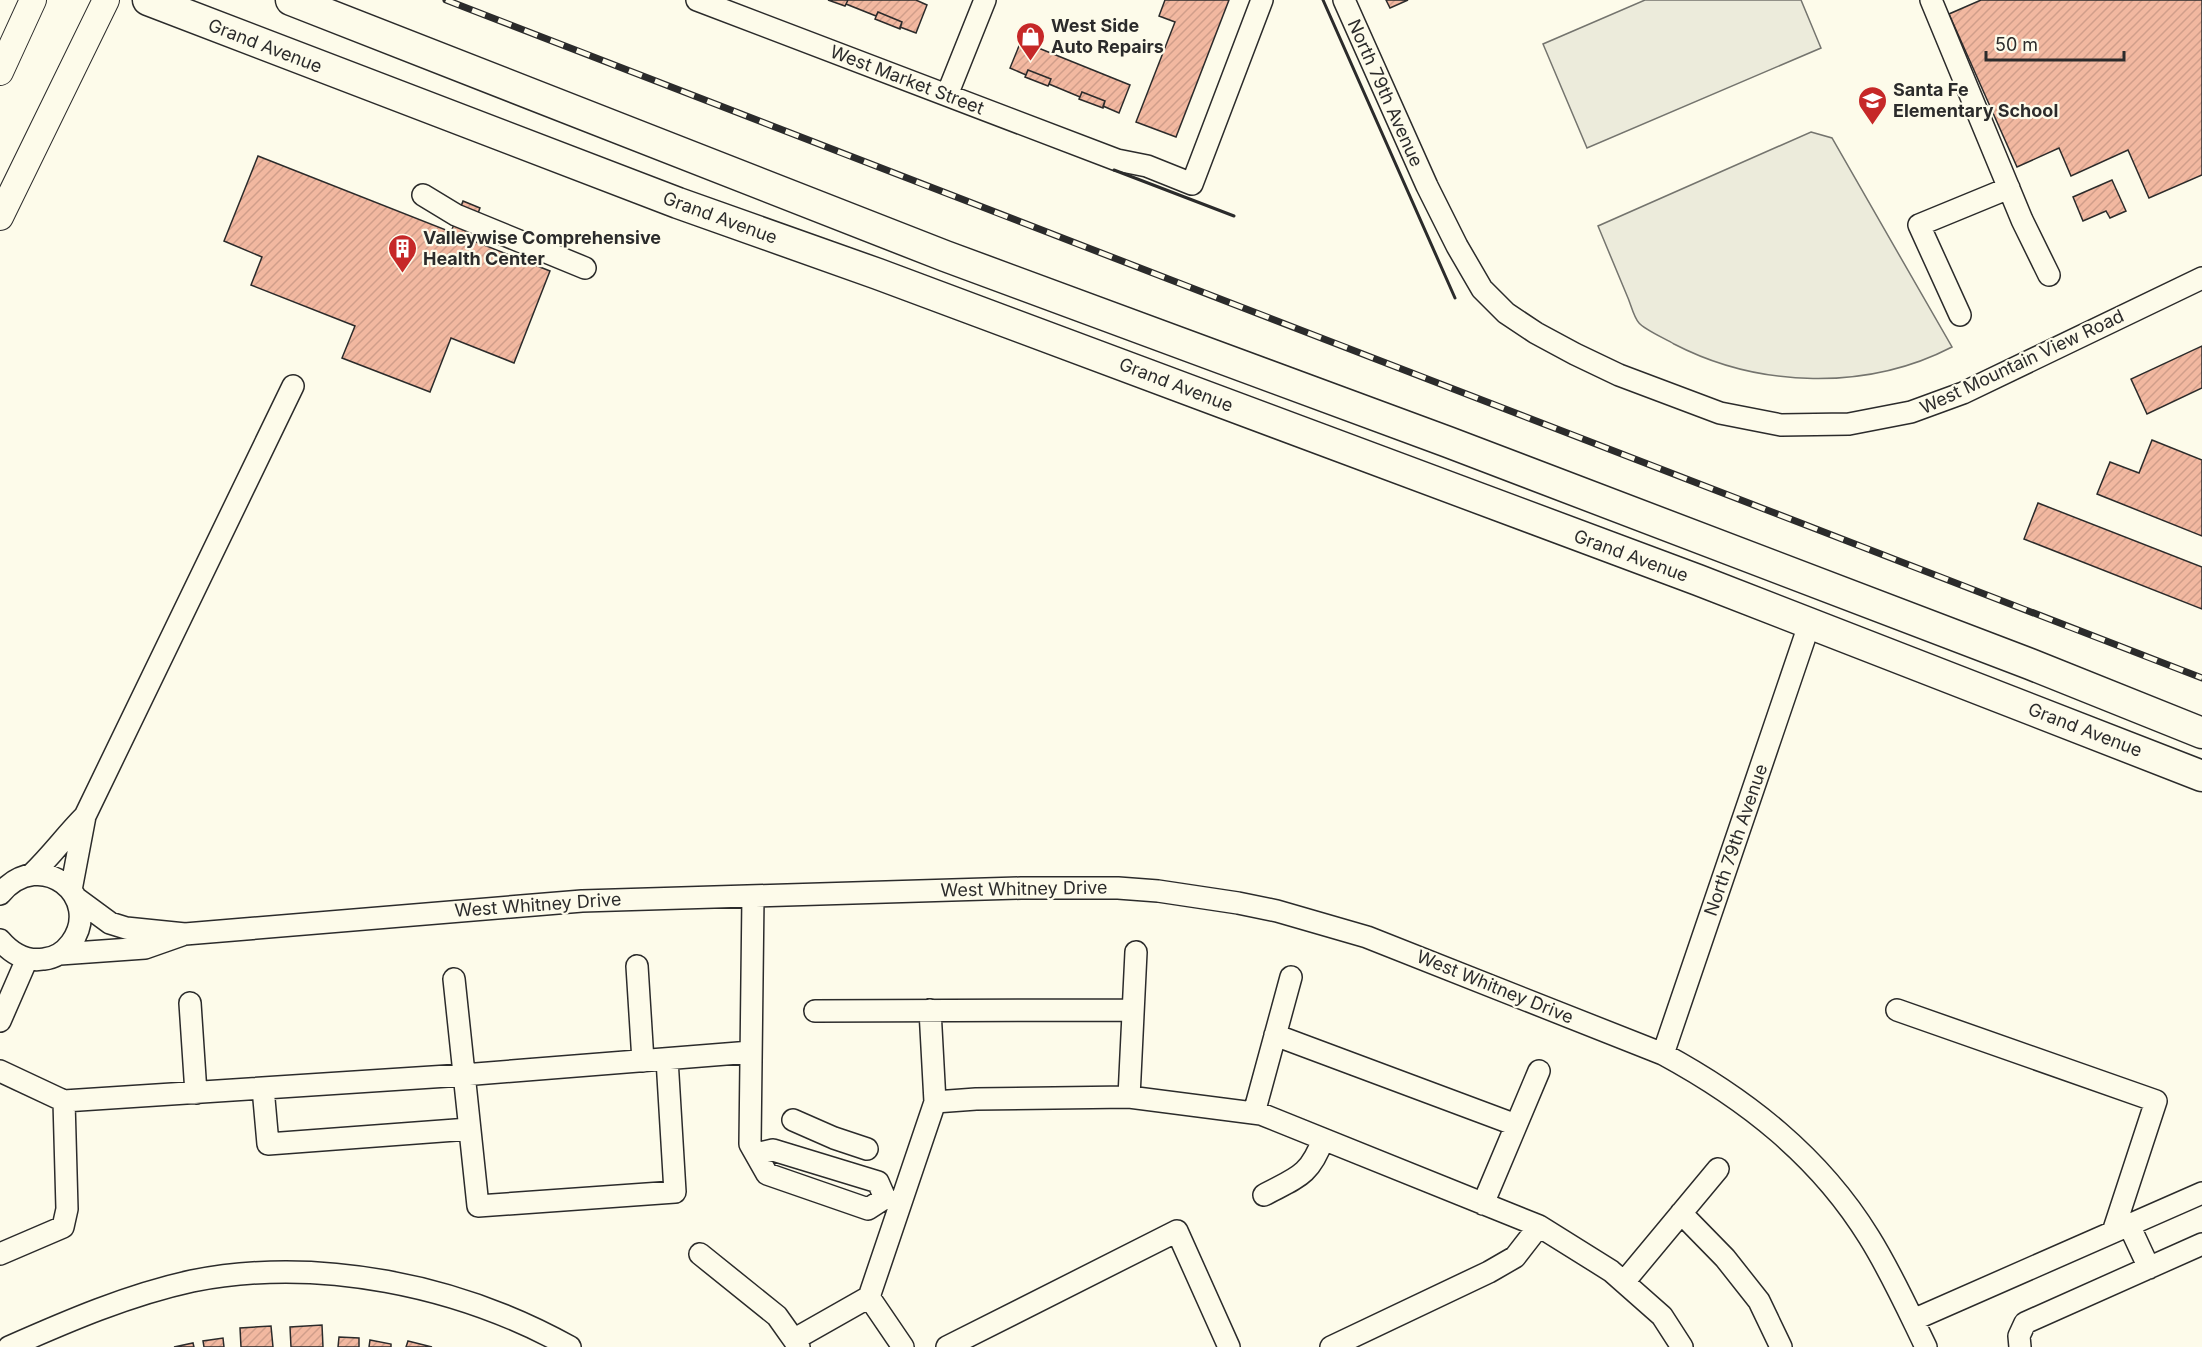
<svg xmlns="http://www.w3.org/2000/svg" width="2202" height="1347" viewBox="0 0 2202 1347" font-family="Inter,sans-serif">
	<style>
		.park { fill: #ecebdb; stroke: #74746e; stroke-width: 1.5 }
		.building { fill: url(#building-hatch); stroke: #2b2b2b; stroke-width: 1.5 }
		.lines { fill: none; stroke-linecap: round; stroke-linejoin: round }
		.minor-casing { stroke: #2b2b2b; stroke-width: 24 }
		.major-casing { stroke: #2b2b2b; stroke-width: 28 }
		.highway-casing { stroke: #2b2b2b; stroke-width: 33 }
		.minor { stroke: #fdfbea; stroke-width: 21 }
		.major { stroke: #fdfbea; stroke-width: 26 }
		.highway { stroke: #fdfbea; stroke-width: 30 }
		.rail-casing { stroke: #2b2b2b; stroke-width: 7 }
		.rail { stroke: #fdfbea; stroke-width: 4.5; stroke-dasharray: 14; stroke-linecap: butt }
		.wall { stroke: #2b2b2b; stroke-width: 3 }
		.labels { text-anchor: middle; stroke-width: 4.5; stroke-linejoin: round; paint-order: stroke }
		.poi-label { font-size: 18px; font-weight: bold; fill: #2b2b2b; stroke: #fdfbea; text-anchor: start }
		.street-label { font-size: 18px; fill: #2b2b2b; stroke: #fdfbea }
	</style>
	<defs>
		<pattern id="building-hatch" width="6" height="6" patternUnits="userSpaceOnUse" patternTransform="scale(1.5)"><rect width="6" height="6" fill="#f2b8a0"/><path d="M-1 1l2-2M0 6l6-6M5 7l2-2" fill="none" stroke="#d09e8a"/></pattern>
	</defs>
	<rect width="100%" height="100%" fill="#fdfbea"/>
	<!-- park -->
	<path class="park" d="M1645 0H1801L1821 48 1587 148 1543 44Z
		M1811 132 1832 138 1952 347C1867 391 1759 388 1674 344 1666 339 1645 330 1639 323 1634 318 1631 305 1628 298 1618 274 1608 250 1598 226Z"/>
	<!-- building -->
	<path class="building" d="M828 0H848L845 6Z
		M848 0H916L927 5 916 33 900 27 902 22 878 12 876 16 846 4Z
		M1165 0H1229L1176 137 1136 122 1175 22 1159 16Z
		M1386 0H1408L1390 8Z
		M1981 0H2202V175L2149 198 2128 150 2071 176 2059 148 2017 167 1949 14Z
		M878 12 902 22 900 29 875 19Z
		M1021 41 1130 85 1119 113 1103 106 1105 101 1082 92 1080 97 1049 84 1051 79 1028 70 1026 75 1010 68Z
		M1028 70 1051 79 1048 86 1025 77Z
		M1082 92 1105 101 1103 108 1079 99Z
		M258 156 550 271 514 363 451 338 430 392 342 358 355 326 251 285 262 257 224 241Z
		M2112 180 2126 211 2110 218 2106 211 2083 221 2073 197Z
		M463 201 480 208 468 239 451 232Z
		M2202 346V388L2147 414 2131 379Z
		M2152 440 2202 460V536L2097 494 2110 462 2139 473Z
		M2038 503 2202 567V609L2024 539Z
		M322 1325 323 1347H291L290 1327Z
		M271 1326 273 1347H241L240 1328Z
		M339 1337 359 1338V1347H338Z
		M223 1338 224 1347H204L203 1341Z
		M370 1340 391 1344V1347H369Z
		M408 1341 432 1347H406Z
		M193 1343 194 1347H174Z"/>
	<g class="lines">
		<defs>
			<path id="minor" d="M697 0 1117 160 1147 166 1192 184 1262 0
				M1344 0 1427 186 1457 246 1482 289 1506 313 1536 333 1575 354 1619 375 1720 413 1781 425 1849 424 1911 412 1963 393 2202 278
				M1931 0 2022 220 2049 275
				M947 95 985 0
				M423 195 456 215 585 268
				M1960 315 1919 225 2009 188
				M32 874C51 856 66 835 85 816
				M71 890 85 816 293 386
				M0 894C41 845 104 898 71 943 65 951 55 958 44 959 26 962 12 954 0 940
				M753 896 750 1144 767 1174 868 1209 885 1198 878 1182 773 1150 756 1154
				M76 898 110 923 126 928 185 934 582 901 1021 888H1118L1158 891 1238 903 1277 911 1367 937 1663 1054C1746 1099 1819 1156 1869 1237 1891 1272 1908 1310 1926 1347
				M60 954 145 948 182 935
				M637 966 643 1061
				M454 979 478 1206 675 1192 667 1059
				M190 1003 196 1093
				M930 1010 935 1102
				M1897 1010 2156 1101 2113 1232
				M815 1011 1133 1010
				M0 1021 27 959
				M1275 1035 1516 1125
				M1663 1054 1809 625
				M0 1071 64 1101 463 1075 751 1052
				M263 1088 268 1144 469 1129
				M1129 1097 1136 952
				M1254 1113 1291 977
				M793 1120 834 1138 867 1149
				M1264 1195C1296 1178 1310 1176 1323 1139
				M1483 1204 1539 1071
				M1681 1213 1725 1258 1759 1301 1781 1347
				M2129 1225 2149 1268
				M0 1254 63 1227 67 1209 64 1101
				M700 1254 777 1316 799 1347
				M1624 1282 1718 1169
				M1913 1320 2202 1193
				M795 1339 869 1297
				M9 1347C68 1321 128 1295 192 1281 318 1256 459 1285 570 1347
				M903 1347 869 1297 935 1102 976 1099 1129 1097 1261 1114 1539 1226 1611 1271 1662 1316 1682 1347
				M947 1347 1177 1231 1229 1347
				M1331 1347 1489 1272 1515 1257 1539 1226
				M2020 1347 2019 1336 2025 1323 2202 1244"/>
			<path id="major" d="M0 72 33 0
				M0 217 106 0"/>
			<path id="highway" d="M148 0 678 203 878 274 1698 580 2202 776
				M291 0 945 256 1448 442 2030 664 2202 733"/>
		</defs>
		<!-- minor casing -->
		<use href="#minor" class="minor-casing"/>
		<!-- major casing -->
		<use href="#major" class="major-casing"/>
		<!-- highway casing -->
		<use href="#highway" class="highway-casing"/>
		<!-- minor -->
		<use href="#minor" class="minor"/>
		<!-- major -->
		<use href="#major" class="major"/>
		<!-- highway -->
		<use href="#highway" class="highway"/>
		<defs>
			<path id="rail" d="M446 0 2202 678"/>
		</defs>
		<!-- rail casing -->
		<use href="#rail" class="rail-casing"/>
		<!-- rail -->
		<use href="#rail" class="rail"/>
		<!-- wall -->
		<path class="wall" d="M1323 0 1455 298
			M1114 170 1234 216"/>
	</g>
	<!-- icons -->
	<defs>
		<symbol id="shop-pin" viewBox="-11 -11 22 30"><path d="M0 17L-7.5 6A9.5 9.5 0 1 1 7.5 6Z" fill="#c62828" stroke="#fdfbea"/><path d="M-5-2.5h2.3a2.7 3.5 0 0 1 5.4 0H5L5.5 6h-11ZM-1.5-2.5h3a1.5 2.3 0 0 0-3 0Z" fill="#fff"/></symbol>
		<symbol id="school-pin" viewBox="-11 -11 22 30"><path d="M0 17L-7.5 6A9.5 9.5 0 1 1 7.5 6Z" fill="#c62828" stroke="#fdfbea"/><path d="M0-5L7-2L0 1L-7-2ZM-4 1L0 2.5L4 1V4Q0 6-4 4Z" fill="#fff"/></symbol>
		<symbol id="building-pin" viewBox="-11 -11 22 30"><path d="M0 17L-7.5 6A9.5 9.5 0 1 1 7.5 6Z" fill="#c62828" stroke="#fdfbea"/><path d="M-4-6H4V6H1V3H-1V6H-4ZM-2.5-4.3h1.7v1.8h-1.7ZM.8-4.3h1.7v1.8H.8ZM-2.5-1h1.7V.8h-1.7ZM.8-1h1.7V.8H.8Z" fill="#fff"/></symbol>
	</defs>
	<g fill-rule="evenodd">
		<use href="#shop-pin" x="1014" y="20" width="33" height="45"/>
		<use href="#school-pin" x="1856" y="84" width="33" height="45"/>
		<use href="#building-pin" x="386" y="232" width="33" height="45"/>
	</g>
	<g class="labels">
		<!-- poi labels -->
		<g class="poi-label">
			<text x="1051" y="32">West Side<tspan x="1051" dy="21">Auto Repairs</tspan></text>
			<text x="1893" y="96">Santa Fe<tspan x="1893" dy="21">Elementary School</tspan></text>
			<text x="423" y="244">Valleywise Comprehensive<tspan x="423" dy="21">Health Center</tspan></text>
		</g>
		<!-- street labels -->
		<g class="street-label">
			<text transform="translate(265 46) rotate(21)" y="6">Grand Avenue</text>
			<text transform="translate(907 80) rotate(21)" y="6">West Market Street</text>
			<text transform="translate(1385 93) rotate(66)" y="6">North 79th Avenue</text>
			<text transform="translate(720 218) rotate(20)" y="6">Grand Avenue</text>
			<text transform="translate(2022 362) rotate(-25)" y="6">West Mountain View Road</text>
			<text transform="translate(1176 385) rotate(21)" y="6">Grand Avenue</text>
			<text transform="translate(1631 556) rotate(20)" y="6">Grand Avenue</text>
			<text transform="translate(2085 730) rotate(21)" y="6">Grand Avenue</text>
			<text transform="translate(1736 840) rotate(-71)" y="6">North 79th Avenue</text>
			<text transform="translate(1024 889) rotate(-1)" y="6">West Whitney Drive</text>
			<text transform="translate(538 905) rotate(-4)" y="6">West Whitney Drive</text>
			<text transform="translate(1495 987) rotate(22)" y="6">West Whitney Drive</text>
		</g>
	</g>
	<!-- scale -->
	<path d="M1986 51v9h138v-9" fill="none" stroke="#2b2b2b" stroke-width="3"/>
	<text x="1995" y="51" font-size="18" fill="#2b2b2b" stroke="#fdfbea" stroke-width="4.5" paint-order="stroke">50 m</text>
</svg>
